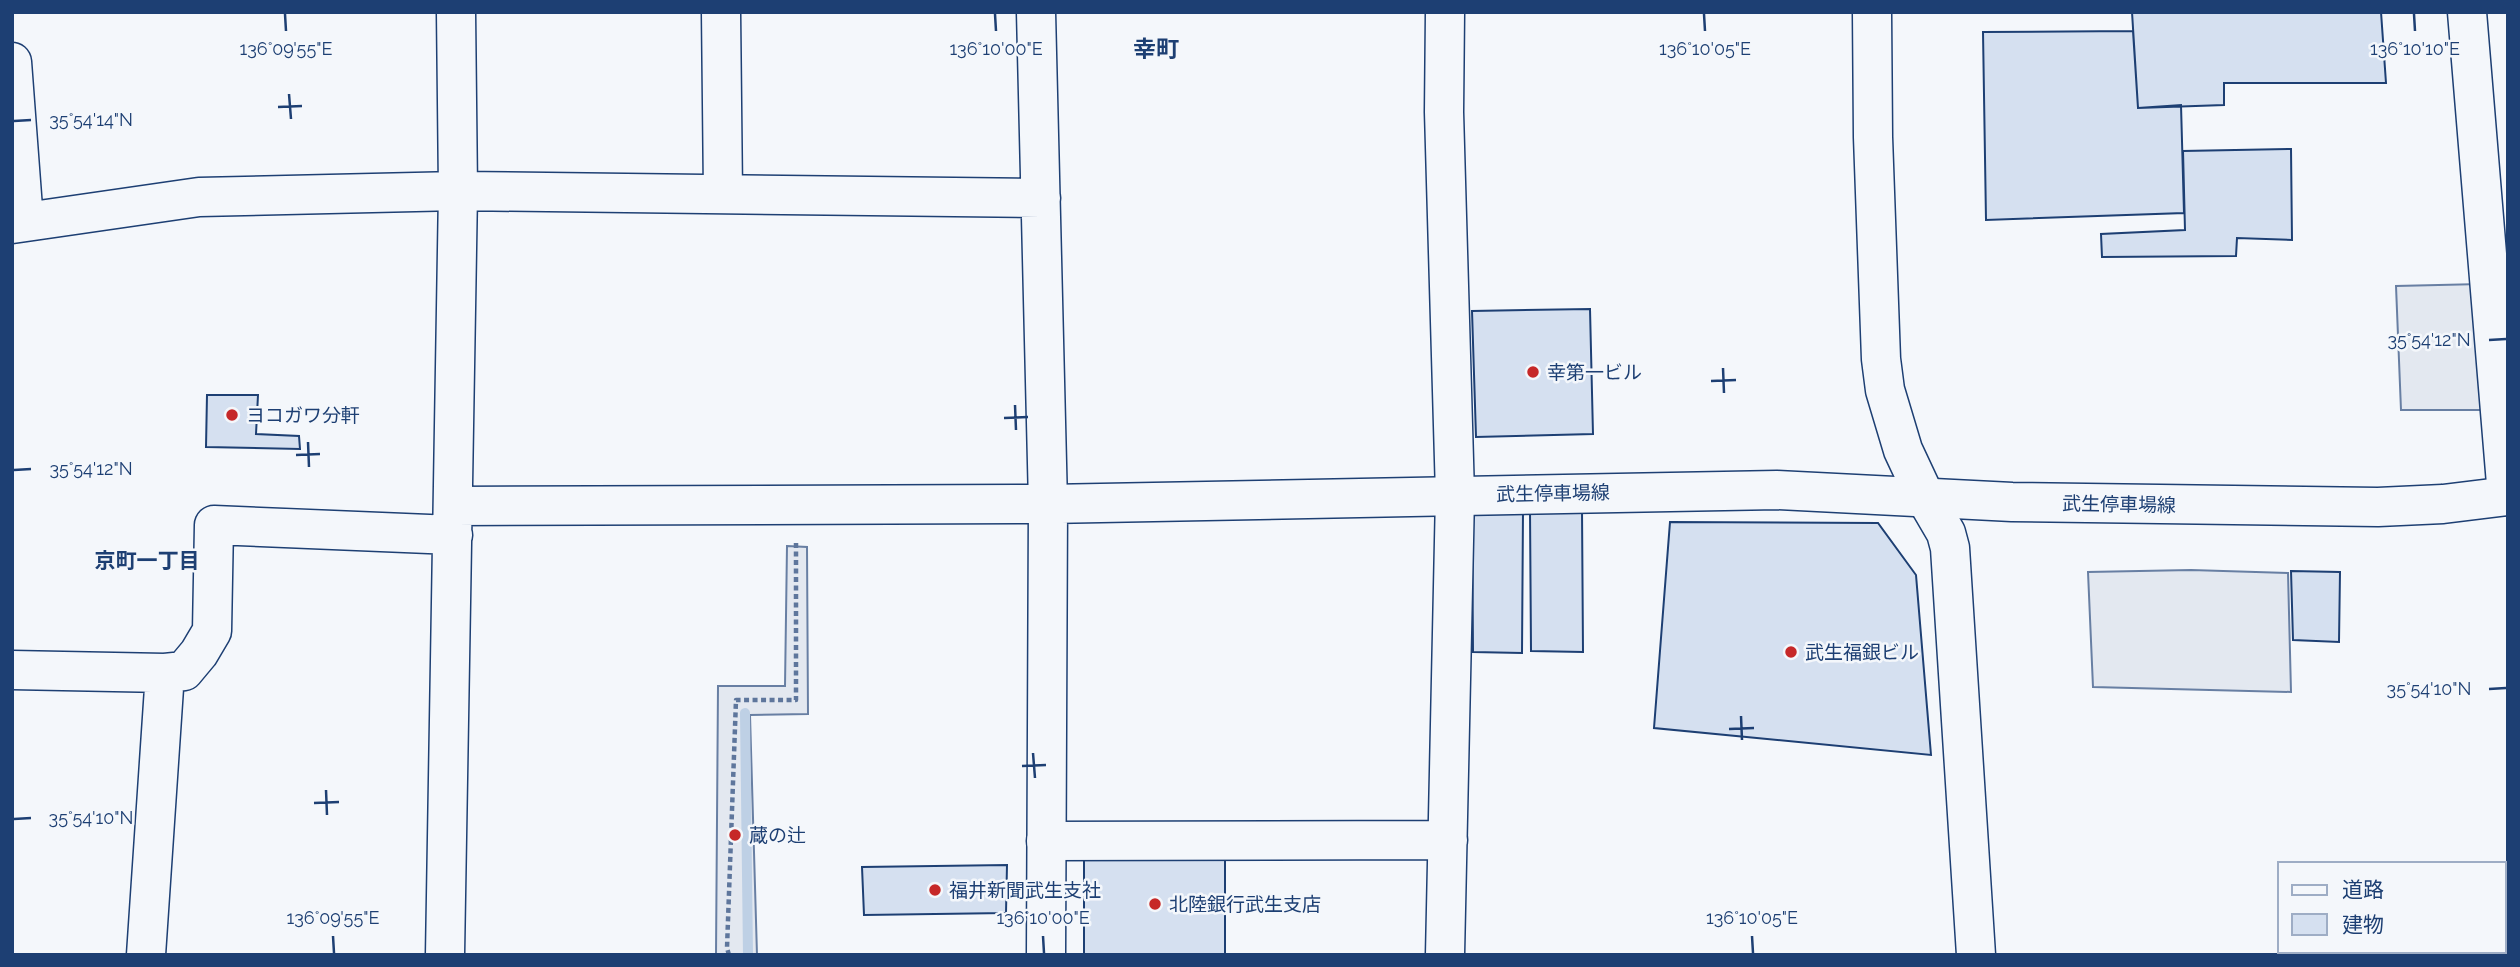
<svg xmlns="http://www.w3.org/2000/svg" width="2520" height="967" viewBox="0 0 2520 967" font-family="Raleway,'Noto Sans JP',sans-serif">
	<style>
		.parking { fill: #e3e8f0; stroke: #687fa3; stroke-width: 2 }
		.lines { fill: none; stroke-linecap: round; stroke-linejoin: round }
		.stream { stroke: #bed0e5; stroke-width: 10 }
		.building { fill: #d5e0f0; stroke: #1d3f73; stroke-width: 2 }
		.minor-casing { stroke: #1d3f73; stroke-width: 41 }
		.major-casing { stroke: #1d3f73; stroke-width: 41 }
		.path { stroke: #5e769c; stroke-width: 4.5; stroke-dasharray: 5 3.5; stroke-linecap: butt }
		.minor { stroke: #f4f7fb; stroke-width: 38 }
		.major { stroke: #f4f7fb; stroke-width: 38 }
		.ticks { fill: none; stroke: #1d3f73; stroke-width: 2.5 }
		.poi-dot { fill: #c62828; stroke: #f4f7fb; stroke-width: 2.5 }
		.labels { text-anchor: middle; stroke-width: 5; stroke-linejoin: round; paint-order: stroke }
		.poi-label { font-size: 19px; fill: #1d3f73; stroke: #f4f7fb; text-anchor: start }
		.street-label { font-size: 19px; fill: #1d3f73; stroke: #f4f7fb }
		.neighbourhood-label { font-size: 21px; font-weight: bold; fill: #1d3f73; stroke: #f4f7fb }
		.quarter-label { font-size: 23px; font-weight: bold; fill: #1d3f73; stroke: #f4f7fb }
		.ticks-label { font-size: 18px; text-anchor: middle; fill: #1d3f73; stroke: #f4f7fb; stroke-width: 5; stroke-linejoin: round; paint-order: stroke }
	</style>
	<rect width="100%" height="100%" fill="#f4f7fb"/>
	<!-- parking -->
	<path class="parking" d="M2481 284 2486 410H2401L2396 286Z
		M787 546 807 547 808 714 750 715 757 955H716L718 686H785Z
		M2191 570 2288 573 2291 692 2093 687 2088 572Z"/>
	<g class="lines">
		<!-- stream -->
		<path class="stream" d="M745 713 748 955"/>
	</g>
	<!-- building -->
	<path class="building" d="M2132 12H2381L2386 83H2224V105L2138 108Z
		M2133 31 2138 108 2181 105 2184 213 1986 220 1983 32Z
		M2291 149 2292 240 2237 238 2236 256 2102 257 2101 234 2185 230 2183 151Z
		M1590 309 1593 434 1476 437 1472 311Z
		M207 395H258L256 434 299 436 300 449 206 447Z
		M1523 510 1522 653 1473 652 1472 511Z
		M1582 510 1583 652 1531 651 1530 511Z
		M1670 522 1878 523 1916 575 1931 755 1654 728Z
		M2291 571 2340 572 2339 642 2293 640Z
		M1084 852H1225V955H1084Z
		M1007 865 1006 913 864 915 862 867Z"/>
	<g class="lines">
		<defs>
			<path id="minor" d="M721 12 723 194
				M1872 12 1873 137 1881 359 1885 390 1903 450 1925 497 1946 533 1950 548 1976 955
				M2467 12 2507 496
				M12 62 24 222
				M12 224 199 197 458 191 1041 198
				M454 506 1048 504 1036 12
				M12 670 165 673 184 671 199 653 212 631 214 525 453 535
				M1046 841 1448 840
				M146 955 165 673
				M445 955 458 191 456 12
				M1445 955 1455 495 1444 112 1445 12"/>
			<path id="major" d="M1046 955 1048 504 1777 490 2012 502 2378 507 2443 504 2508 496"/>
		</defs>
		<!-- minor casing -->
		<use href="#minor" class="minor-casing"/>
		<!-- major casing -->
		<use href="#major" class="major-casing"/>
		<!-- path -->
		<path class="path" d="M729 955 727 948 736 700H796V542"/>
		<!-- minor -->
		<use href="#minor" class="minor"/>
		<!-- major -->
		<use href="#major" class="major"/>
	</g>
	<!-- ticks -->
	<path class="ticks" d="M285 14 286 31M995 14 996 31M1704 14 1705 31M2414 14 2415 31M289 94 291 119M278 107 302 106M14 121 31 120M2489 340 2506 339M1723 368 1724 393M1711 381 1736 380M1015 405 1016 430M1004 418 1028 417M308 442 309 467M296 455 320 454M14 470 31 469M2489 689 2506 688M1741 716 1742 740M1729 729 1754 728M1033 753 1035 778M1022 766 1046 765M326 790 327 815M314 803 339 802M14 819 31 818M333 936 334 953M1043 936 1044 953M1752 936 1753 953"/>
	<!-- markers -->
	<g class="poi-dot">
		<circle cx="1533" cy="372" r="7"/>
		<circle cx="232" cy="415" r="7"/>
		<circle cx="1791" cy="652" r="7"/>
		<circle cx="735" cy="835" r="7"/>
		<circle cx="935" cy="890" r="7"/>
		<circle cx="1155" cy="904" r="7"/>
	</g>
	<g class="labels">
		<!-- poi labels -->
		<g class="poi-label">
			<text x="1547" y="379">幸第一ビル</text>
			<text x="246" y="422">ヨコガワ分軒</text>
			<text x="1805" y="659">武生福銀ビル</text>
			<text x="749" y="842">蔵の辻</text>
			<text x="949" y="897">福井新聞武生支社</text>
			<text x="1169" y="911">北陸銀行武生支店</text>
		</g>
		<!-- street labels -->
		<g class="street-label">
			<text transform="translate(1553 493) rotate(-1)" y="7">武生停車場線</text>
			<text transform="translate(2119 504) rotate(1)" y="7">武生停車場線</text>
		</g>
		<!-- neighbourhood labels -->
		<g class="neighbourhood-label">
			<text x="147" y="568">京町一丁目</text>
		</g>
		<!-- quarter labels -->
		<g class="quarter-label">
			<text x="1156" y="57">幸町</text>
		</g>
	</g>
	<g class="ticks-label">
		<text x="286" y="55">136°09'55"E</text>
		<text x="996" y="55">136°10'00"E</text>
		<text x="1705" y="55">136°10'05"E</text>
		<text x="2415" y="55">136°10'10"E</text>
		<text x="91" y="126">35°54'14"N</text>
		<text x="2429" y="346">35°54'12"N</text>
		<text x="91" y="475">35°54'12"N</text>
		<text x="2429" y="695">35°54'10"N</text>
		<text x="91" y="824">35°54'10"N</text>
		<text x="333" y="924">136°09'55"E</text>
		<text x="1043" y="924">136°10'00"E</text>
		<text x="1752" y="924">136°10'05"E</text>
	</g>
	<!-- border -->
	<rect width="2520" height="967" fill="none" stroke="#1d3f73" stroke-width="28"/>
	<!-- legend -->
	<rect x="2278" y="862" width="228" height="91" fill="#f4f7fb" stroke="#9eadc5" stroke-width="2"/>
	<rect x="2292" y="885" width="35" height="10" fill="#f4f7fb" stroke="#9eadc5" stroke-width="2"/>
	<text x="2342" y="897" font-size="21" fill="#1d3f73">道路</text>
	<rect x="2292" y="914" width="35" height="21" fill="#d5e0f0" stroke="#9eadc5" stroke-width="2"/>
	<text x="2342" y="932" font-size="21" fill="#1d3f73">建物</text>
</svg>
